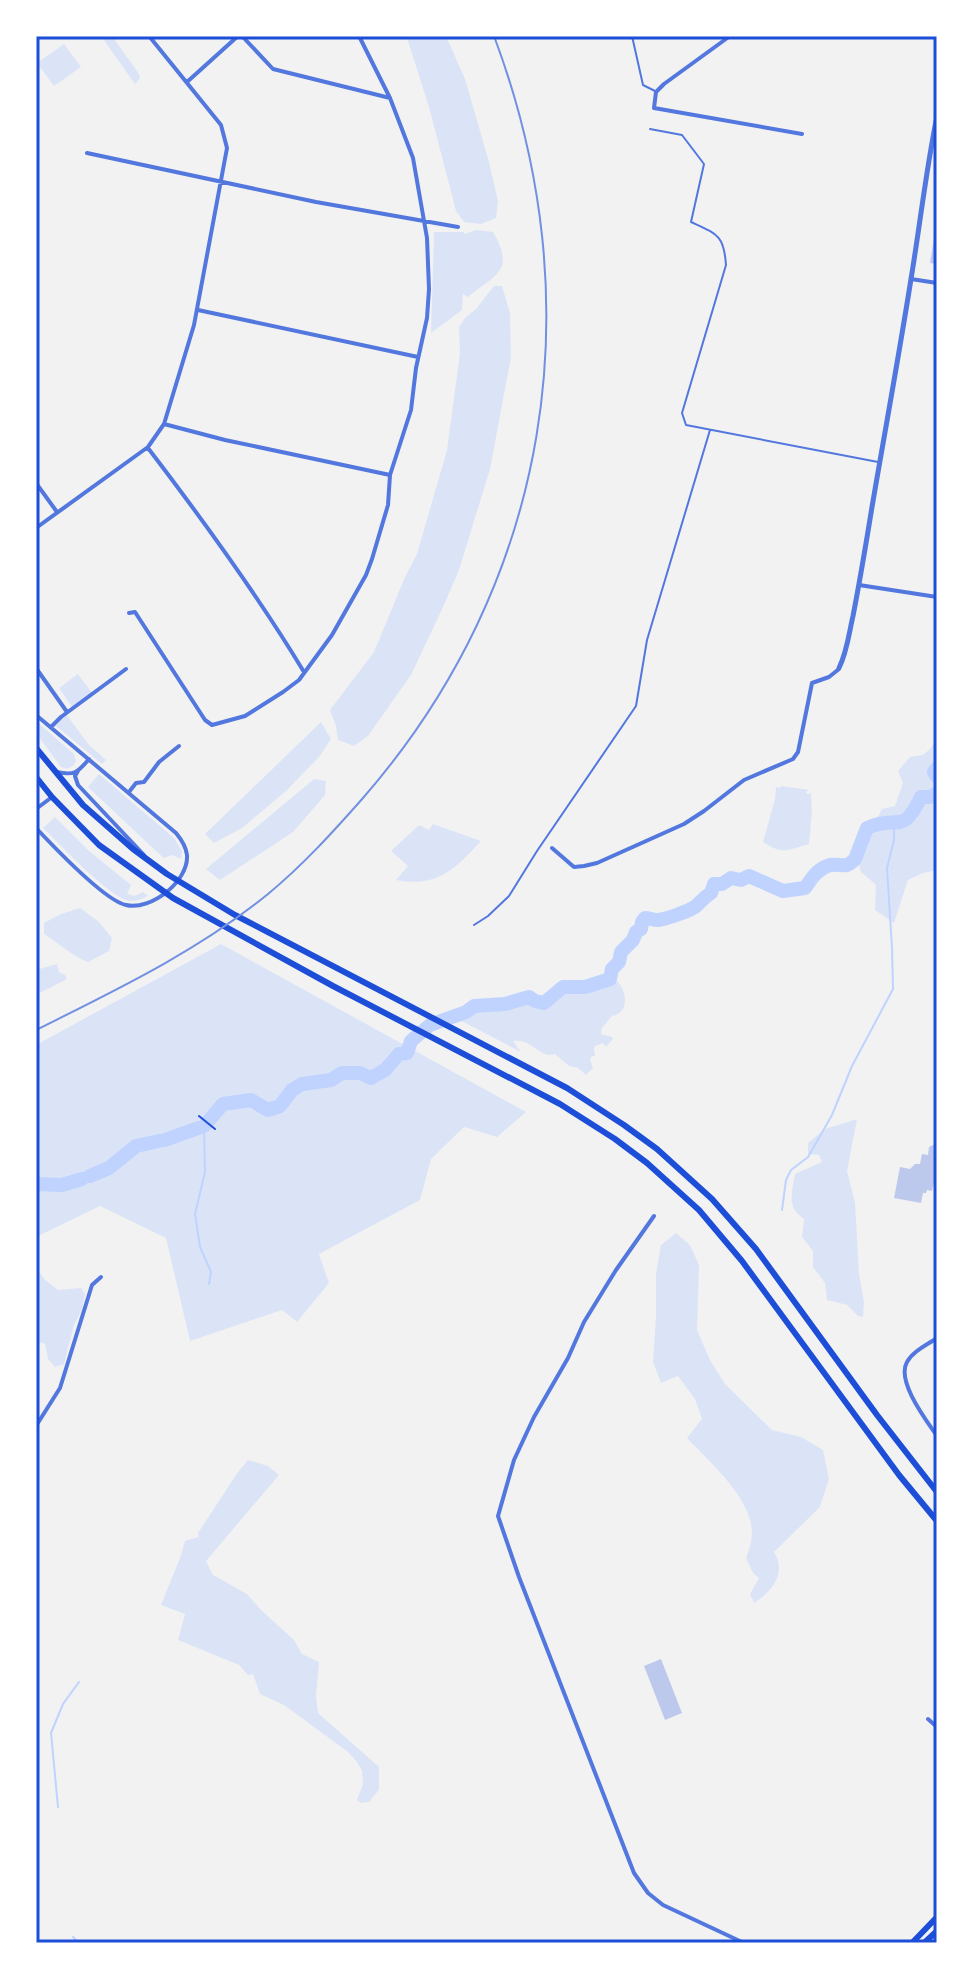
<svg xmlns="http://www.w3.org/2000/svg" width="973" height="1979" viewBox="0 0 973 1979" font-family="'Source Serif 4',serif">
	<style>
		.green { fill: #dbe4f7 }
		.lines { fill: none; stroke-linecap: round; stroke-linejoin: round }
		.stream { stroke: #bfd3fe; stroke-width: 2 }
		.river { stroke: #bfd3fe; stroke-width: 14 }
		.building { fill: #bdc9ec }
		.path { stroke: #1d4ed8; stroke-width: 2 }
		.service { stroke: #5277de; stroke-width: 2 }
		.minor { stroke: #5277de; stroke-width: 4 }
		.tertiary { stroke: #5277de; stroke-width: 5 }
		.secondary { stroke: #1d4ed8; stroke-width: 6 }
		.primary { stroke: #1d4ed8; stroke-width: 6 }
		.rail { stroke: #7290e2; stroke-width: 2 }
		.neatline { fill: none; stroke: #1d4ed8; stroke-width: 3 }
	</style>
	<rect width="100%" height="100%" fill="#f2f2f2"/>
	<!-- green -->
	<path class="green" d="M101 36H112L139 74 140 78 135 84Z
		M404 36H446L465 79 489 162 498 201 496 218 481 224 464 222 456 211 429 107 408 41Z
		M64 44 81 67 54 86 37 63Z
		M476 230 493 232C516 271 495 275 468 297L463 294 462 310 431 333 434 232H464V234Z
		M494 286H502L510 313 511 357 490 469 459 570 444 605 411 675 368 736 354 746 338 740 336 726 330 710 374 652 405 577 417 554 447 450 460 353 459 327 465 318 476 309Z
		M78 674 92 693 72 707 59 688Z
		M66 714 89 745 106 760 102 764 56 726Z
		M36 721 74 754 76 761 73 766 67 769 61 767 36 733Z
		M321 722 331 739 319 757 286 791 242 828 214 843 205 834Z
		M937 739V870L923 873 908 880 894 923 875 910 876 885 861 872 854 846 870 831 882 809 895 806 903 783 898 771 910 757 923 755 930 749Z
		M99 774 174 838 182 851 181 859 172 855 164 858 157 852 88 787Z
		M314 779 326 781 325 795 293 832 220 880 206 869Z
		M781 786 809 790 806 792 807 794 811 793 812 810 809 844C788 850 782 855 763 842L775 799 776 787 780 788Z
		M55 817 88 850 131 885 127 894 135 896 143 892 148 896C142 899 137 901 130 901 109 898 60 844 43 828Z
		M433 824 481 841C455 869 438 888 396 880L408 866 391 851 419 825 429 830Z
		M80 908 99 922 112 938 109 951 88 962C72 956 59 943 44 934V923L61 914Z
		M221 944 526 1112 497 1137 464 1127 431 1159 420 1200 319 1254 329 1283 297 1322 282 1310 190 1341 166 1238 100 1206 36 1237V1045Z
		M57 964 59 972 65 975 67 979 36 995V970Z
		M617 981C628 992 629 1013 612 1016L602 1028 601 1034 612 1037 613 1039 606 1047 603 1043 595 1046 594 1049 595 1056H592L590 1059 593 1068 586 1075 578 1068 569 1066 555 1054C538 1059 533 1038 513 1041L521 1052 454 1017 468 1013 476 1007 508 1006 529 1000 542 1006 565 989H585L598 986H605L609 982Z
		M857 1119 847 1171 855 1202 859 1274 864 1302 863 1317 858 1316 847 1305 827 1300 825 1283 813 1267V1251L802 1237 804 1219C786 1207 792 1193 795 1174L822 1162 819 1155 808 1154V1143L825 1129Z
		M676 1233 690 1245 699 1265 697 1330 710 1360 725 1384 772 1430 801 1437 823 1450 829 1479 820 1507 774 1552C787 1573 772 1592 754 1603L750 1594 759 1578 753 1573 746 1558C751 1546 754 1533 750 1520 742 1490 708 1460 687 1438L702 1419 695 1399 678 1376 661 1383 653 1362 656 1315V1274L661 1245Z
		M36 1266 44 1279 58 1290 81 1288 85 1294 82 1309 74 1325 64 1364 55 1367 48 1359 45 1344 36 1341Z
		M248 1460 268 1466 279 1475 206 1561 213 1575 247 1594 261 1610 294 1640 302 1654 319 1662 316 1696 318 1713 379 1767V1790L369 1802 361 1803 357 1800 363 1784 362 1771 357 1762 348 1752 284 1705 260 1694 253 1674 248 1675 239 1665 178 1640 185 1614 161 1605 180 1558 185 1541 199 1537 198 1533 238 1472Z"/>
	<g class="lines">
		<!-- stream -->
		<path class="stream" d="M204 1126 205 1172 195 1214 200 1247 211 1272 209 1284
			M782 1210 786 1180 791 1170 808 1157 832 1115 852 1066 893 989 892 948 887 868 894 840V823
			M58 1807 51 1733 63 1704 79 1682
			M73 1937 79 1943"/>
		<!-- river -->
		<path class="river" d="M937 768 934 772 937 777
			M165 1140 204 1126 223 1104 251 1100 268 1110 280 1106 292 1090 302 1084 331 1080 342 1073H360L371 1078 385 1070 399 1054 407 1053 411 1041 430 1025 466 1012 474 1006 505 1004 529 997 535 1001 544 1003 563 987H585L607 980 610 979 612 969 619 962 621 952 633 940 636 932 641 929 642 922 645 918C649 918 654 920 658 920 666 919 690 911 696 906 702 901 704 897 711 893L714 884H722L731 878 741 880 749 876 783 891 805 888C812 878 817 869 830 865 842 863 845 870 855 859L867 828C899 813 901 838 921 797H930L937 793
			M90 1176 109 1168 136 1146 159 1141
			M36 1184 62 1185 82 1179"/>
	</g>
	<!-- building -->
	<path class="building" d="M935 232H937V264L930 263Z
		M935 1144 937 1145V1166L932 1191 927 1190 926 1193H923L921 1203 894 1198 900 1167 910 1169 915 1164H920L922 1154 928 1155 929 1147Z
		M661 1659 682 1713 665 1720 644 1666Z"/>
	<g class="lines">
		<!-- path -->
		<path class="path" d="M199 1116 215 1129"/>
		<!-- service -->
		<path class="service" d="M632 36 643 85 655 91
			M650 129 682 135 704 164 691 222C717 234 724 235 726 265L682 413 686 425 878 462
			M474 925 488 916 509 896 537 851 636 706 647 640 710 430"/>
		<!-- minor -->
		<path class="minor" d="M242 36 273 69 390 98
			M730 36 664 84 656 92 654 108 802 134
			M187 82 238 36
			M87 153 316 202 458 227
			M911 279 937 283
			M198 310 418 357
			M164 424 225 440 390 475
			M148 448C203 520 257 594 304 672
			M36 483 57 512
			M36 528 148 447 164 424 194 325 227 148 221 125 149 36
			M859 585 937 597
			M129 613 135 612 205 720 212 725 245 716 283 692 299 680 332 635 366 575 372 559 388 505 390 475 411 410 416 368 427 318 429 289 427 238 413 158 390 98 359 36
			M36 668 67 712
			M36 715 176 833C181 839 186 846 187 855 189 881 151 911 126 905 105 901 53 846 36 828
			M51 727 61 717 126 669
			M78 771 75 776 78 785 144 855
			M57 772C75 776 78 772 89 759
			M129 792 136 783 144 782 159 762 179 746
			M36 809 52 797
			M552 848 574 867 584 866 597 863 684 824 704 811 744 780 793 759 798 752 812 683 829 677 839 669
			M654 1216 616 1270 584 1322 568 1358 534 1417 514 1460 498 1516 519 1577 634 1873 648 1893 663 1905 744 1943
			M937 1338C927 1345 913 1351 907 1362 896 1381 926 1420 937 1436
			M36 1426 60 1388 92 1285 101 1277
			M928 1719 937 1727"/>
		<!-- tertiary -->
		<path class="tertiary" d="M839 668C847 652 849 633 853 616 860 580 866 544 872 507 885 431 899 355 911 279 920 225 926 170 937 116"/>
		<!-- secondary -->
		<path class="secondary" d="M912 1943 937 1917
			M924 1943 937 1931"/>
		<!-- primary -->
		<path class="primary" d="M36 748 83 805 133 849 167 874 235 915 567 1088 624 1125 657 1149 712 1199 756 1249 877 1415 937 1492
			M36 777 52 797 99 845 173 898 333 986 560 1104 615 1139 647 1163 699 1210 742 1261 899 1475 937 1521"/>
		<!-- rail -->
		<path class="rail" d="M36 1030C116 990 198 951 268 894 303 865 333 832 363 798 551 582 594 302 494 36"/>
	</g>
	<!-- border -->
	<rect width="973" height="1979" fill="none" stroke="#ffffff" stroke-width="76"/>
	<rect x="38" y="38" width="897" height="1903" class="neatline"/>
</svg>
